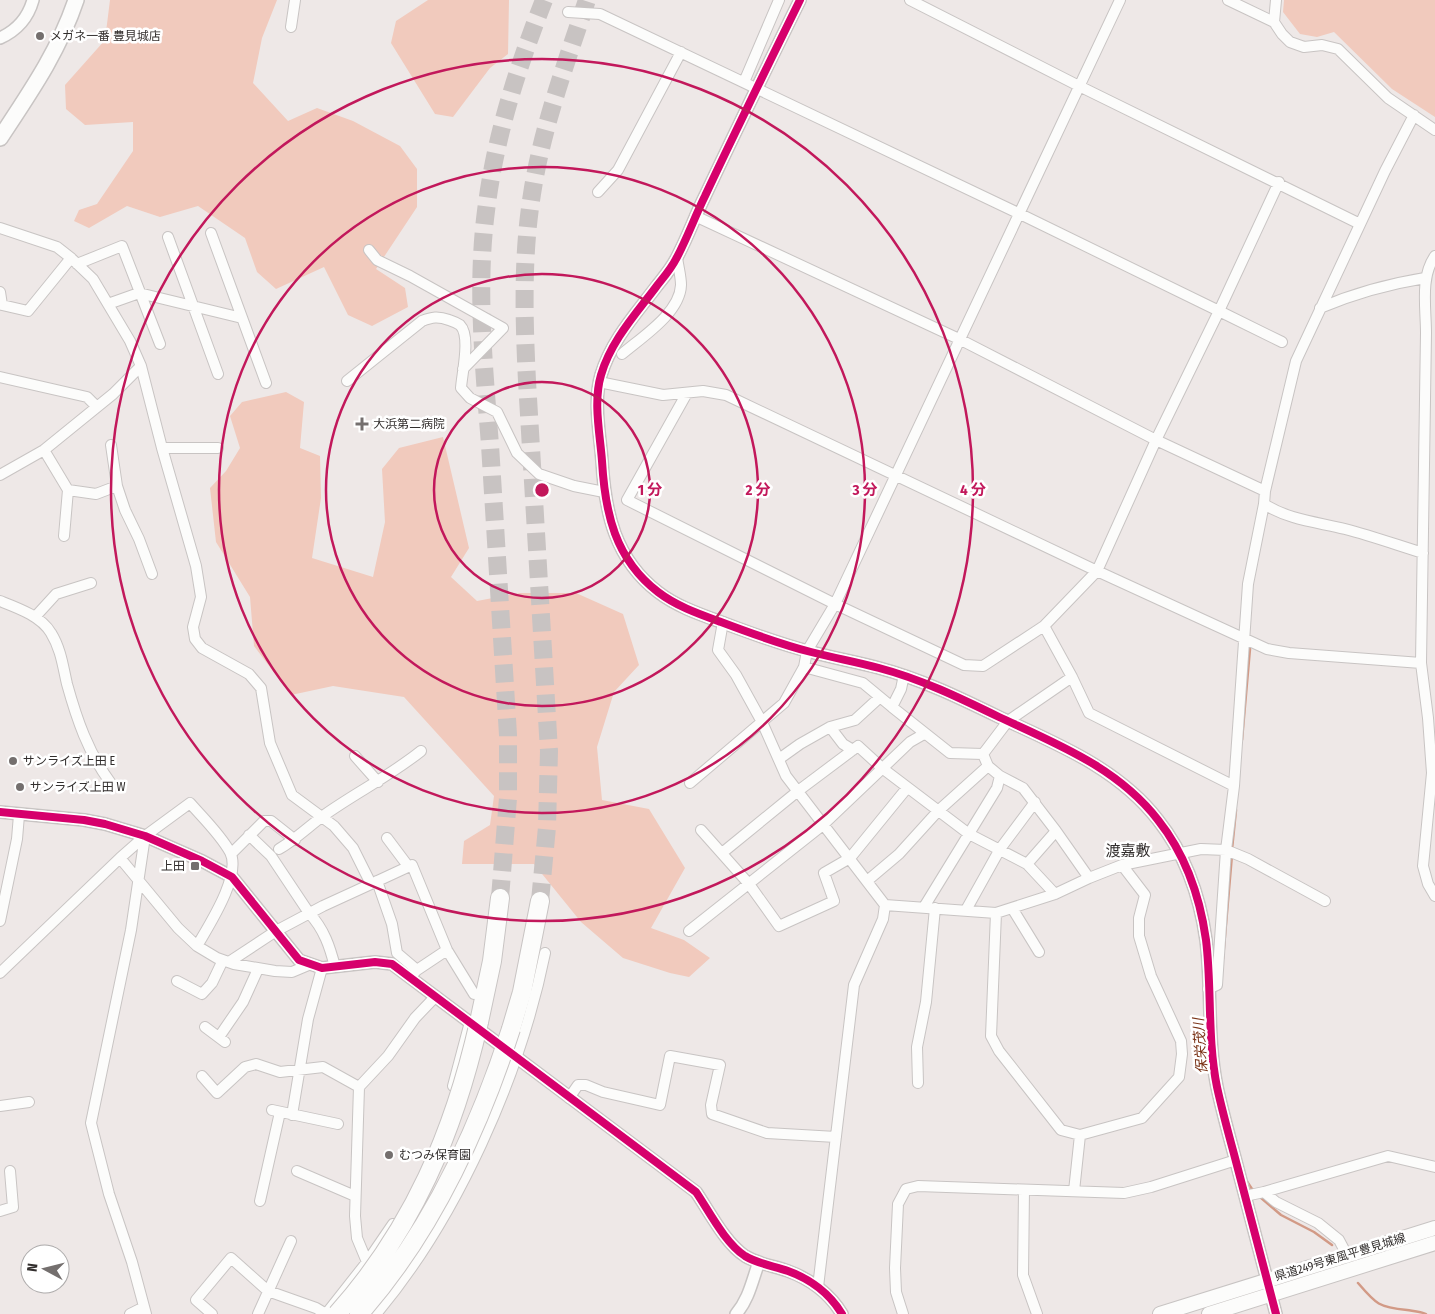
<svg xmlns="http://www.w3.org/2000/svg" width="1435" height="1314" viewBox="0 0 1435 1314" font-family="'Fira Sans Condensed','Noto Sans JP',sans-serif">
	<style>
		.green { fill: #f1cabd }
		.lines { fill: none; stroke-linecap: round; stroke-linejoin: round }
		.stream { stroke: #d29a86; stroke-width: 2.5 }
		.motorway-tunnel { stroke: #c8c3c2; stroke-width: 18; stroke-dasharray: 18 9; stroke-linecap: butt }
		.minor-casing { stroke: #c8c4c3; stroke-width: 12 }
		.tertiary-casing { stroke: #c8c4c3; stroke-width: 14 }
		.secondary-casing { stroke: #c8c4c3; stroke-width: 16 }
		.primary-casing { stroke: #c8c4c3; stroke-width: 18 }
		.motorway-casing { stroke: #c8c4c3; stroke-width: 20 }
		.minor { stroke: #fcfcfb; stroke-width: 10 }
		.tertiary { stroke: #fcfcfb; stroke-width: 11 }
		.secondary { stroke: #fcfcfb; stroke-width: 14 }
		.primary { stroke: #fcfcfb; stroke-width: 15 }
		.motorway { stroke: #fcfcfb; stroke-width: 18 }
		.motorway-bridge-casing { stroke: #c8c4c3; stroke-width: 20; stroke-linecap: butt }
		.motorway-bridge { stroke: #fcfcfb; stroke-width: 18 }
		.cycleway-casing { stroke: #fff; stroke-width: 11 }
		.cycleway { stroke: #d6006c; stroke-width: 8 }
		.ring { fill: none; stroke: #c2185b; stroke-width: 2.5 }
		.poi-dot { fill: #746f6e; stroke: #fff; stroke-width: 2 }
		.labels { text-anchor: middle; stroke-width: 5; stroke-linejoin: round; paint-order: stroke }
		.poi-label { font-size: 12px; fill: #322e2d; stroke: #fff; text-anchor: start }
		.street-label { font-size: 12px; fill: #322e2d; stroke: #fff }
		.water-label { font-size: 14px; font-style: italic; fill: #7a3216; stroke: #fff }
		.quarter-label { font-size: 15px; fill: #322e2d; stroke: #fff }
		.centre { fill: #c2185b; stroke: #fff; stroke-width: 2.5 }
		.ring-label { font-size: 15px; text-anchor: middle; font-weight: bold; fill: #c2185b; stroke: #fff; stroke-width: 5; stroke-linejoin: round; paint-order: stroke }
	</style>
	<rect width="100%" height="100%" fill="#eee8e7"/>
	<!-- green -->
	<path class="green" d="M110 0H277L262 38 253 83 288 121 317 108 353 121 400 146 417 169V207L376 269 405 288 408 307 372 326 348 315 324 267 276 289 257 272 245 238 198 206 160 217 127 206 89 228 74 221 79 210 97 204 133 151V122L85 125 66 109 65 85 105 40Z
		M428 0H509L508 54 490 68 453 117 435 114 391 43 396 21Z
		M1284 0H1435V117L1392 89 1334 32 1317 37 1300 34 1283 12Z
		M286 392 304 402 300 448 320 456 321 498 312 558 373 577 385 522 382 469 399 448 443 437 469 548 451 577 477 601 520 593H576L623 614 639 665 614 692 597 747 602 800 649 809 685 868 651 928 684 940 710 958 689 977 670 973 623 958 581 922 534 864H462L464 841 490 825 494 796 404 697 333 686 291 695 254 646 250 597 216 542 210 488 226 471 240 448 230 416 242 402Z"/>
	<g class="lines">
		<!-- stream -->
		<path class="stream" d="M1242 740 1250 649
			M1232 849 1236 810
			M1223 959 1232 855
			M1246 1180 1254 1192
			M1260 1197 1281 1215 1314 1232 1332 1245
			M1358 1283C1376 1304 1378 1307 1407 1310 1413 1311 1420 1311 1426 1314"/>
		<!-- motorway-tunnel -->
		<path class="motorway-tunnel" d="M500 898 508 798V735C502 638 496 541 490 445 484 367 476 288 486 211 495 137 517 69 544 0
			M540 901 547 827 549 751 527 381C524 319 522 257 532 194 542 128 566 63 587 0"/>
		<defs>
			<path id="minor" d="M910 0 1079 86 1360 224
				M1228 0 1274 22 1282 34 1290 42 1304 47 1322 45 1338 49 1388 98 1435 130
				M568 12 600 14 1018 213 1219 311 1156 440 1097 571 1044 626 983 666 964 665 835 604 627 500 687 393
				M1274 22 1276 0
				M291 27 295 0
				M744 82 779 0
				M1279 182 1219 311 1282 342
				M598 192 618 170 681 52
				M695 216 959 339 1156 440 1265 491
				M0 228 57 247 71 258 93 279 130 341 141 366 162 448 196 566 201 597 193 627 195 639 202 648 249 674 261 688 270 743 292 795 334 826 353 848 371 884 323 906 276 931 229 962
				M211 233 266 383
				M168 237 218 374
				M369 250 377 260 410 276 503 328 463 369
				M1435 256C1420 277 1426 308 1426 333L1421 663 1428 718 1432 773 1423 866 1428 884 1435 896
				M77 264 122 246 160 344
				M0 292 2 305 28 311 71 258
				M108 304 139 293 242 318
				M1320 308C1355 293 1388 284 1425 278
				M622 354C642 337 680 313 681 285 681 276 678 266 677 257
				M0 377 87 397 97 407
				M347 381 422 321C432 317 438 316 449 320 452 321 457 323 460 325 471 336 462 373 461 388L470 398 497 412 517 453 539 474 574 486 604 492
				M599 382 663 395 703 391 726 395 1097 571 1267 649 1289 653 1421 663
				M111 445 117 486 125 510 139 539 152 574
				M162 448H218
				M44 450 68 490 64 536
				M0 475 44 450 113 394 141 366
				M68 490 96 494 117 486
				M1264 504C1289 520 1317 522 1345 529 1372 536 1397 545 1423 553
				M0 601C18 608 41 616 51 633 61 649 63 667 67 684 77 720 88 752 110 782
				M35 617 56 594 91 583
				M723 622 718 650 736 675 762 722 786 776 885 905 883 919 854 985 818 1287
				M1044 626 1072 677 1089 713 1234 786
				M804 667 863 683 892 707
				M904 675 901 689 892 707 950 753 983 754
				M830 727 843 744 853 750
				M983 754 988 766 1000 776 1023 788 1056 831 1089 878
				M983 754 1008 721 1072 677
				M355 756 378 782
				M779 759 800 744 830 727 855 720 879 698
				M690 783 784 703 804 667 807 651 835 604 1120 0
				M701 830 749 884 779 926 834 901 824 873 850 858 907 788
				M249 835 271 856 309 913C324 929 330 947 335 967
				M145 836 131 930 91 1123 109 1194 132 1262 146 1314
				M387 838 408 866
				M279 849C295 840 308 827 323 816 355 793 390 776 421 751
				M722 853 798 791 858 746 882 768 969 834 1027 864 1055 894
				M231 854 264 821H271L295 840
				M120 858 178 928 197 946 217 958 234 964 275 971 292 972 311 964
				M1027 864 1056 831
				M377 881 392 924 397 953 417 970
				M867 881 899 854 938 811 988 766
				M371 884 412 865 447 950 474 994
				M1325 901 1248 859 1226 850 1234 786 1248 584 1264 504 1265 491 1296 361 1385 171 1414 115
				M885 905 996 913 1055 894 1089 878 1122 865 1201 849 1226 850 1217 985 1208 989
				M924 907 997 788 1000 776
				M1012 908 1039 952
				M966 910 1000 849 1035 802
				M996 913 991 1036 999 1051 1061 1130 1080 1135 1142 1118 1179 1077 1182 1054 1181 1041 1151 976 1139 936V918L1145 895 1122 865
				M0 921 17 839 19 815
				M689 931 824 824 910 742 924 734
				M0 973 120 858 145 836 190 803C203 818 220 834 230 852 242 875 209 925 197 946
				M412 975 417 970 447 950
				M177 981 202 994 212 983 223 960
				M205 1027 225 1042
				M219 1037 243 1002 258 969
				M202 1076 217 1093 245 1067 256 1064 280 1072 323 1067 359 1087
				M918 1083 917 1047 926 1002 935 908
				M453 1086 470 1022
				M569 1098 578 1085H586L603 1092 660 1105 670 1056 720 1065 711 1105 712 1114 767 1133 836 1137
				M0 1106 29 1102
				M272 1110 338 1124
				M292 1115 308 1019 322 968
				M297 1171 355 1196
				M1024 1190 1023 1275 1037 1314
				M1074 1191 1080 1135
				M1264 1192 1388 1156 1435 1167
				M1245 1196 1264 1192 1276 1202 1318 1223 1339 1240 1347 1255
				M260 1201 280 1112
				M0 1211 13 1207 10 1171
				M367 1262 357 1238 355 1216 359 1087 388 1056 415 1018 436 996
				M130 1314 144 1307
				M212 1314 196 1300 231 1258 268 1291 316 1308 326 1314 367 1262 393 1224
				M258 1314 291 1241
				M376 1314C457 1218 520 1076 545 953
				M903 1314 896 1292 895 1268 898 1204 906 1189 918 1186 1124 1193 1151 1187 1236 1160"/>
			<path id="tertiary" d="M800 0C768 65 736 130 705 196 695 216 687 239 676 259 671 269 663 278 656 287 635 315 611 341 601 375 593 402 600 434 602 461 605 513 615 559 658 592 676 606 699 614 721 622 750 633 780 644 811 652 834 658 857 662 879 668 921 679 960 698 999 717 1057 744 1118 768 1158 820 1185 854 1200 897 1206 940 1212 988 1207 1038 1217 1087 1222 1110 1228 1132 1234 1154 1248 1208 1262 1261 1276 1314
				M0 38C18 30 28 18 33 0
				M0 812 84 820 105 824 145 836 202 861 232 877 299 960 322 968 375 962 392 964 696 1192C709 1211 725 1243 745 1256 758 1264 774 1266 788 1271 810 1279 830 1294 842 1314
				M736 1314C749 1299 752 1281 759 1262"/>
			<path id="secondary" d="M1160 1314 1435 1228
				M1209 1314 1435 1243"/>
			<path id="primary" d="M0 138C29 94 59 51 76 0"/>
			<path id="motorway" d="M479 1022 492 961 500 898
				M511 1029 522 992 540 901"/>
		</defs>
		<!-- minor casing -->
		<use href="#minor" class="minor-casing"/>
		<!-- tertiary casing -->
		<use href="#tertiary" class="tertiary-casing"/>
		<!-- secondary casing -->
		<use href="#secondary" class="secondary-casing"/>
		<!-- primary casing -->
		<use href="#primary" class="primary-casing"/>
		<!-- motorway casing -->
		<use href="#motorway" class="motorway-casing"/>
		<!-- minor -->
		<use href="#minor" class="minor"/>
		<!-- tertiary -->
		<use href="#tertiary" class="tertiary"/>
		<!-- secondary -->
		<use href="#secondary" class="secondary"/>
		<!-- primary -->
		<use href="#primary" class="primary"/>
		<!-- motorway -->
		<use href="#motorway" class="motorway"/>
		<defs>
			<path id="motorway-bridge" d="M337 1314C413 1229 454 1132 479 1022
				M359 1314C431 1233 478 1131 511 1029"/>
		</defs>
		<!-- motorway-bridge casing -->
		<use href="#motorway-bridge" class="motorway-bridge-casing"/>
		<!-- motorway-bridge -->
		<use href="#motorway-bridge" class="motorway-bridge"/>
		<defs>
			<path id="cycleway" d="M800 0C768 65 736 130 705 196 695 216 687 239 676 259 671 269 663 278 656 287 635 315 611 341 601 375 593 402 600 434 602 461 605 513 615 559 658 592 676 606 699 614 721 622 750 633 780 644 811 652 834 658 857 662 879 668 921 679 960 698 999 717 1057 744 1118 768 1158 820 1185 854 1200 897 1206 940 1212 988 1207 1038 1217 1087 1222 1110 1228 1132 1234 1154 1248 1208 1262 1261 1276 1314
				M0 812 84 820 105 824 145 836 202 861 232 877 299 960 322 968 375 962 392 964 696 1192C709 1211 725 1243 745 1256 758 1264 774 1266 788 1271 810 1279 830 1294 842 1314"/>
		</defs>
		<!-- cycleway casing -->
		<use href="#cycleway" class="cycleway-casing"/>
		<!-- cycleway -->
		<use href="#cycleway" class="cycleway"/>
	</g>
	<!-- distance rings -->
	<g class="ring">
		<circle cx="542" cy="490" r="108"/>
		<circle cx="542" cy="490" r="216"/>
		<circle cx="542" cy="490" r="323"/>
		<circle cx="542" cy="490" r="431"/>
	</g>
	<!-- markers -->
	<g class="poi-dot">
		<circle cx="40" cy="36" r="5"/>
		<path d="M359.5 416.5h5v5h5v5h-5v5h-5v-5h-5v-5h5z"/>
		<circle cx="13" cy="761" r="5"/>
		<circle cx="20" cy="787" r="5"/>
		<rect x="190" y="861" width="10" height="10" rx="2.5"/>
		<circle cx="389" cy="1155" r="5"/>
	</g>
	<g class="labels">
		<!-- poi labels -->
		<g class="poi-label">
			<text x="50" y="40">メガネ一番 豊見城店</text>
			<text x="373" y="428">大浜第二病院</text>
			<text x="23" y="765">サンライズ上田 E</text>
			<text x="30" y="791">サンライズ上田 W</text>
			<text x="185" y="870" text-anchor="end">上田</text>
			<text x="399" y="1159">むつみ保育園</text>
		</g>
		<!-- street labels -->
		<g class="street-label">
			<text transform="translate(1340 1257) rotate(-17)" y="4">県道249号東風平豊見城線</text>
		</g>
		<!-- water labels -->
		<g class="water-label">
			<text transform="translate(1200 1046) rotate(-94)" y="5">保栄茂川</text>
		</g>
		<!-- quarter labels -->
		<g class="quarter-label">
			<text x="1128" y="856">渡嘉敷</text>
		</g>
	</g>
	<circle cx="542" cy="490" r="8" class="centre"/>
	<g class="ring-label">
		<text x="650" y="495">1 分</text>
		<text x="758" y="495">2 分</text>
		<text x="865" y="495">3 分</text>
		<text x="973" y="495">4 分</text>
	</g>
	<!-- north arrow -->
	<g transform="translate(45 1269) rotate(277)"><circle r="24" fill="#ffffff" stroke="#adabab"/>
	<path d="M0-4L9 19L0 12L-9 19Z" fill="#746f6e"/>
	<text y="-8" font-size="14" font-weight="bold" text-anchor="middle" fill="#322e2d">N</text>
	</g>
</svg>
